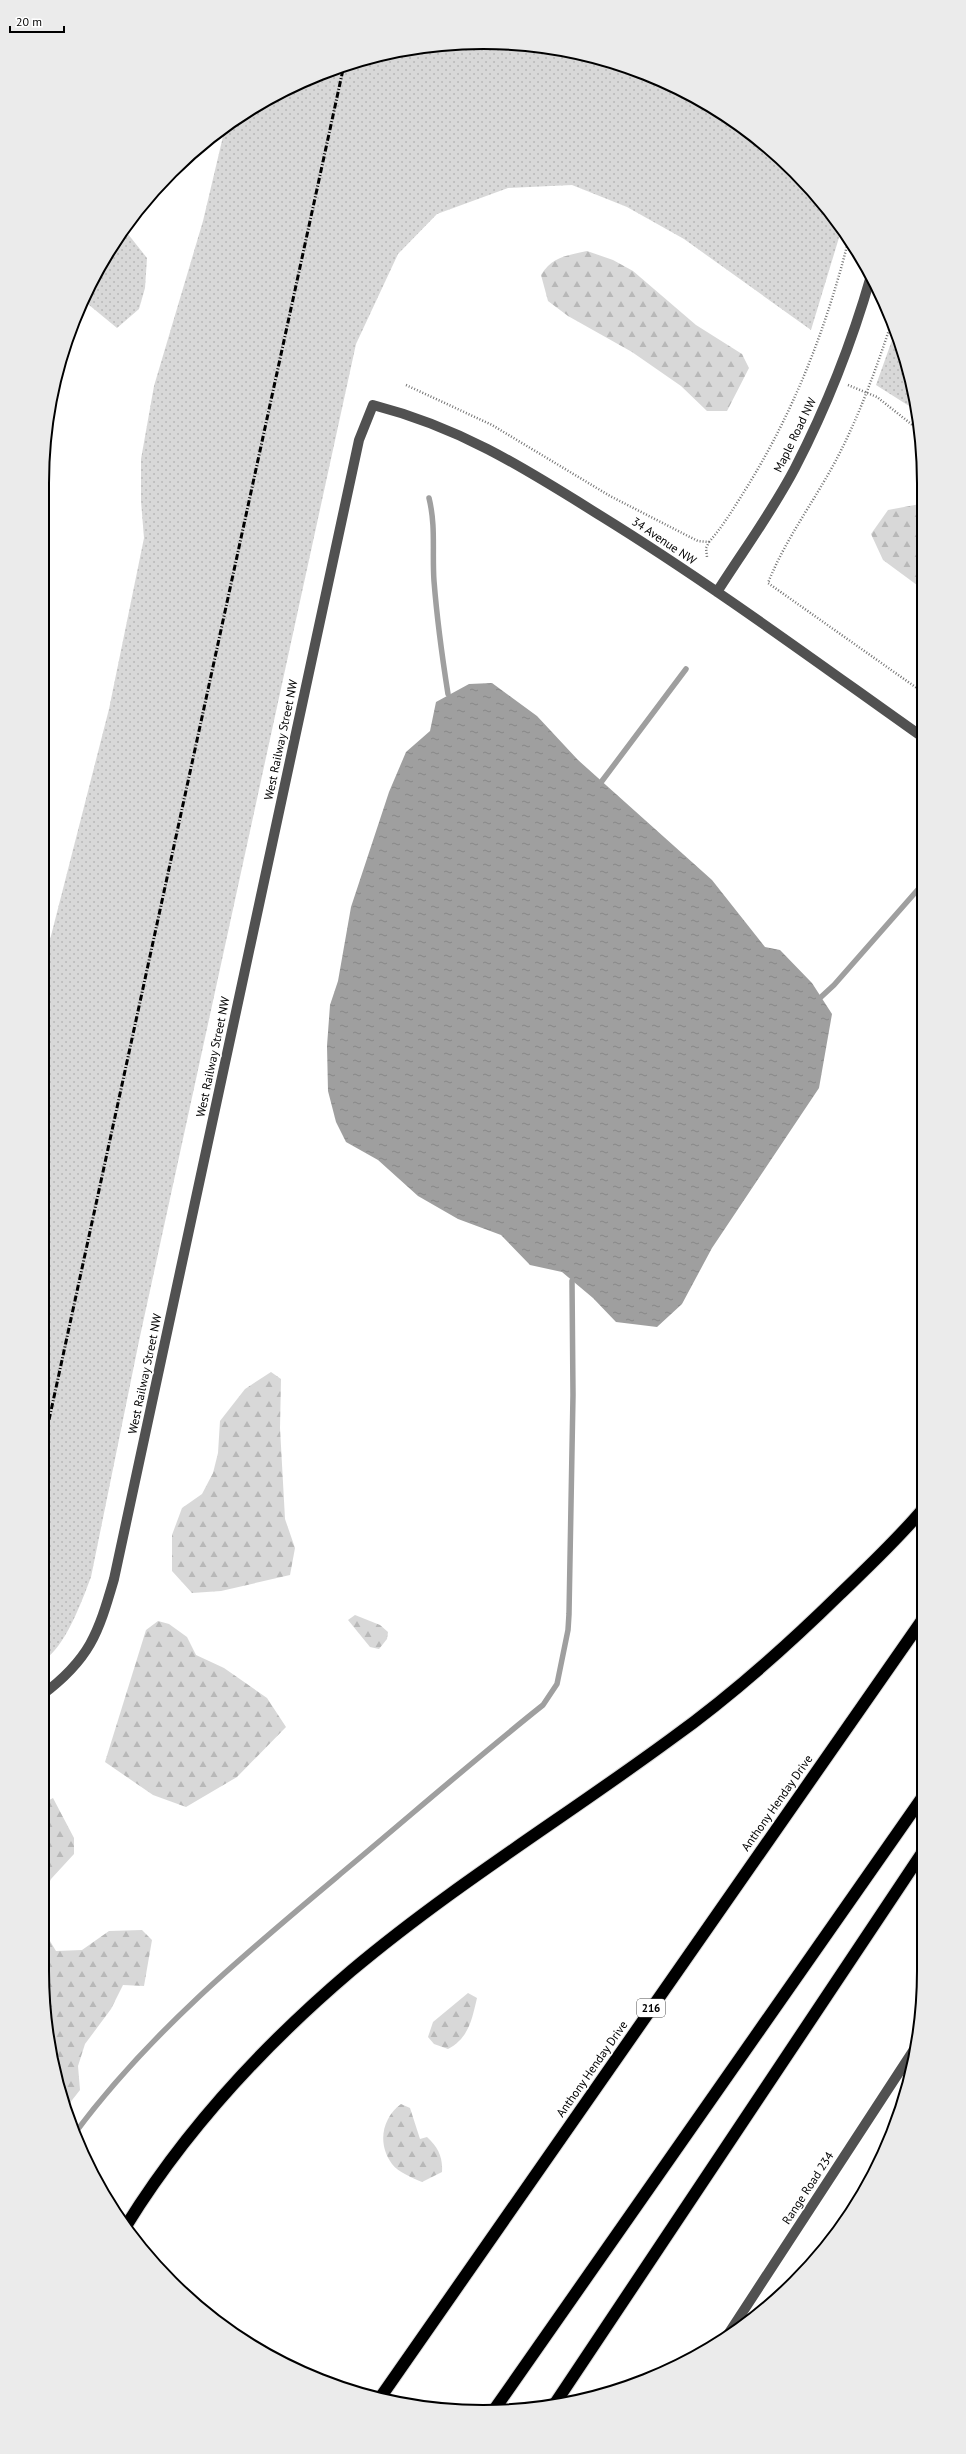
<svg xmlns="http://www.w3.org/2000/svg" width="966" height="2454" viewBox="0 0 966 2454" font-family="'PT Sans',sans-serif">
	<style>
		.grass { fill: url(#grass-dots) }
		.forest { fill: url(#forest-firs) }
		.water { fill: url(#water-ripples) }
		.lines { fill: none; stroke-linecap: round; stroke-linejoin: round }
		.stream { stroke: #9f9f9f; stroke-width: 5.5 }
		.highway-casing { stroke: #dbdbdb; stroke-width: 14 }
		.path { stroke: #737373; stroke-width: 2.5; stroke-dasharray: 1 2; stroke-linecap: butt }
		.minor { stroke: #515151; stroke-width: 10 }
		.highway { stroke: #000; stroke-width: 12 }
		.rail { stroke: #000; stroke-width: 3; stroke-dasharray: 6 2 1 2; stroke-linecap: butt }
		.labels { text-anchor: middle; stroke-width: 3.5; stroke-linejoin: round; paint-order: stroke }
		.shield { fill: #fff; stroke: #4c4c4c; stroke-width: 1 }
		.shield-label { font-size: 11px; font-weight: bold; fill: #000 }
		.street-label { font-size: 12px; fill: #000; stroke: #fff }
		.rim { fill: none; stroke: #000; stroke-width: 2 }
	</style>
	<defs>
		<pattern id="grass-dots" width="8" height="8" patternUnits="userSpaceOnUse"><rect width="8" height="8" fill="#d8d8d8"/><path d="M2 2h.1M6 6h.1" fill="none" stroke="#b8b8b8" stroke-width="1.8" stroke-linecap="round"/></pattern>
		<pattern id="forest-firs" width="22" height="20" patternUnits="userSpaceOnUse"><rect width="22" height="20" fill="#d8d8d8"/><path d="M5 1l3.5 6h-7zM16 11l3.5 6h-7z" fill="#b8b8b8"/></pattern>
		<pattern id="water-ripples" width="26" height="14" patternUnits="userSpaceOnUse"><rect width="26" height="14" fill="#9f9f9f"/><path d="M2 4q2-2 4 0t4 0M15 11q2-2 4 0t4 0" fill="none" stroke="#878787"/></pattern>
	</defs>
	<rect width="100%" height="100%" fill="#fff"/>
	<!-- grass -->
	<path class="grass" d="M512 43 597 57 678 87 728 116 815 192 841 231 811 330 684 239 627 207 572 185 508 188 437 214 398 254 356 344 139 1341 91 1577C81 1603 66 1646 42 1662V971L109 709 144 538 141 501V459L154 386 203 221 225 128 263 101 341 65 426 46Z
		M124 229 147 258 145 288 139 309 117 328 83 300 88 288Z
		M896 329 901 341 917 411 876 385Z"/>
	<!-- forest -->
	<path class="forest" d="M587 251 613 260 633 271 696 325 742 354 749 368 727 411H707L681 386 632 352 568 316 548 301 541 275C553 256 566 256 587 251Z
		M920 504 921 588 883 560 871 534 888 510Z
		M271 1372 281 1379 280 1428 285 1519 295 1548 290 1575 221 1591 192 1593 172 1571V1535L182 1508 202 1494 213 1473 218 1453 220 1421 245 1389Z
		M355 1615 380 1625 388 1632 387 1639 379 1649 370 1647 348 1620Z
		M158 1621 169 1624 187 1637 196 1655 224 1668 267 1698 286 1727 237 1777 186 1807 153 1795 105 1762 146 1630Z
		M53 1798 74 1838V1854L51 1879 42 1897 47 1936 56 1951 82 1950 109 1931 142 1930 152 1940 144 1986 123 1985 111 2009 85 2044 78 2066 80 2090 69 2104 63 2103 50 2057 42 1971V1804Z
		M468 1993 477 1998C472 2019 469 2038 448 2049L434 2044 428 2037 433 2022Z
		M401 2104 410 2108 420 2139 427 2137C438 2147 443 2157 442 2172L422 2182C413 2178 398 2172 392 2164 377 2144 382 2118 401 2104Z"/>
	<!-- water -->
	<path class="water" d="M492 683 537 716 578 760 712 880 765 947 780 950 812 983 832 1014 819 1088 712 1248 682 1304 657 1327 616 1322 593 1298 562 1272 530 1265 501 1235 458 1219 418 1196 378 1160 346 1142 336 1122 328 1091 327 1046 330 1005 338 981 351 907 389 792 406 752 430 731 436 702 469 684Z"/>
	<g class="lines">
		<!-- stream -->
		<path class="stream" d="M429 498C436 526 432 553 434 581 437 619 442 656 448 694
			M602 781 686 669
			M821 997 834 985 921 886
			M75 2133C150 2032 247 1952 344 1871 410 1816 475 1759 543 1705L557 1684 568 1630 569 1614 573 1395 572 1281"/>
		<defs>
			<path id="highway" d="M126 2226C186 2129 264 2045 351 1971 452 1886 565 1817 671 1739 731 1696 787 1646 840 1594 868 1567 898 1539 923 1509
				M380 2398 923 1619
				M554 2405 924 1850
				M494 2410 924 1795"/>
		</defs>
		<!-- highway casing -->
		<use href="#highway" class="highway-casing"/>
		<!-- path -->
		<path class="path" d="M892 321C876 369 859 417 835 462 813 503 785 540 768 583L921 691
			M406 385 492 425 610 496 688 536 698 541 709 542 706 548 707 557
			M848 385 877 397 920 431
			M709 542C724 525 735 506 747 487 794 411 826 329 848 242"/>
		<!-- minor -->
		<path class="minor" d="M717 592C743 551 772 512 795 468 826 408 852 342 871 276
			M42 1695C90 1659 98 1634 114 1579L359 440 373 405C462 428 524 468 601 516 711 584 815 661 921 736
			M725 2339 913 2051"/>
		<!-- highway -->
		<use href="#highway" class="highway"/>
		<!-- rail -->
		<path class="rail" d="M42 1452 344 65"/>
	</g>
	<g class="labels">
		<!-- shield labels -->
		<rect class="shield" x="637" y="1999" width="28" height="18" rx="3"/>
		<g class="shield-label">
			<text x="651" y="2012">216</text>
		</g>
		<!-- street labels -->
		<g class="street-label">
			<text transform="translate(795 435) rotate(-64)" y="4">Maple Road NW</text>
			<text transform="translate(664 541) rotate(34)" y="4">34 Avenue NW</text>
			<text transform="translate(281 740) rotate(-78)" y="4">West Railway Street NW</text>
			<text transform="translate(213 1057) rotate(-78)" y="4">West Railway Street NW</text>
			<text transform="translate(145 1374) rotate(-78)" y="4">West Railway Street NW</text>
			<text transform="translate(777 1803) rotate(-55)" y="4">Anthony Henday Drive</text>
			<text transform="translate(592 2069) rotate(-55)" y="4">Anthony Henday Drive</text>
			<text transform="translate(808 2188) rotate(-57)" y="4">Range Road 234</text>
		</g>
	</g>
	<!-- crop -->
	<path d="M0 0H966V2454H0ZM483 49H483A434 434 0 0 1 917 483V1971A434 434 0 0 1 483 2405H483A434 434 0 0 1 49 1971V483A434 434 0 0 1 483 49Z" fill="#ebebeb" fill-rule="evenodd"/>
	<path class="rim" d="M483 49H483A434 434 0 0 1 917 483V1971A434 434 0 0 1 483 2405H483A434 434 0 0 1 49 1971V483A434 434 0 0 1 483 49Z"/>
	<!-- scale -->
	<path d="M10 26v6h54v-6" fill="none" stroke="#000000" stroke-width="2"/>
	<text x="16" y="26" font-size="12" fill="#000000" stroke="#ffffff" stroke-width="3" paint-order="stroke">20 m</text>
</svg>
